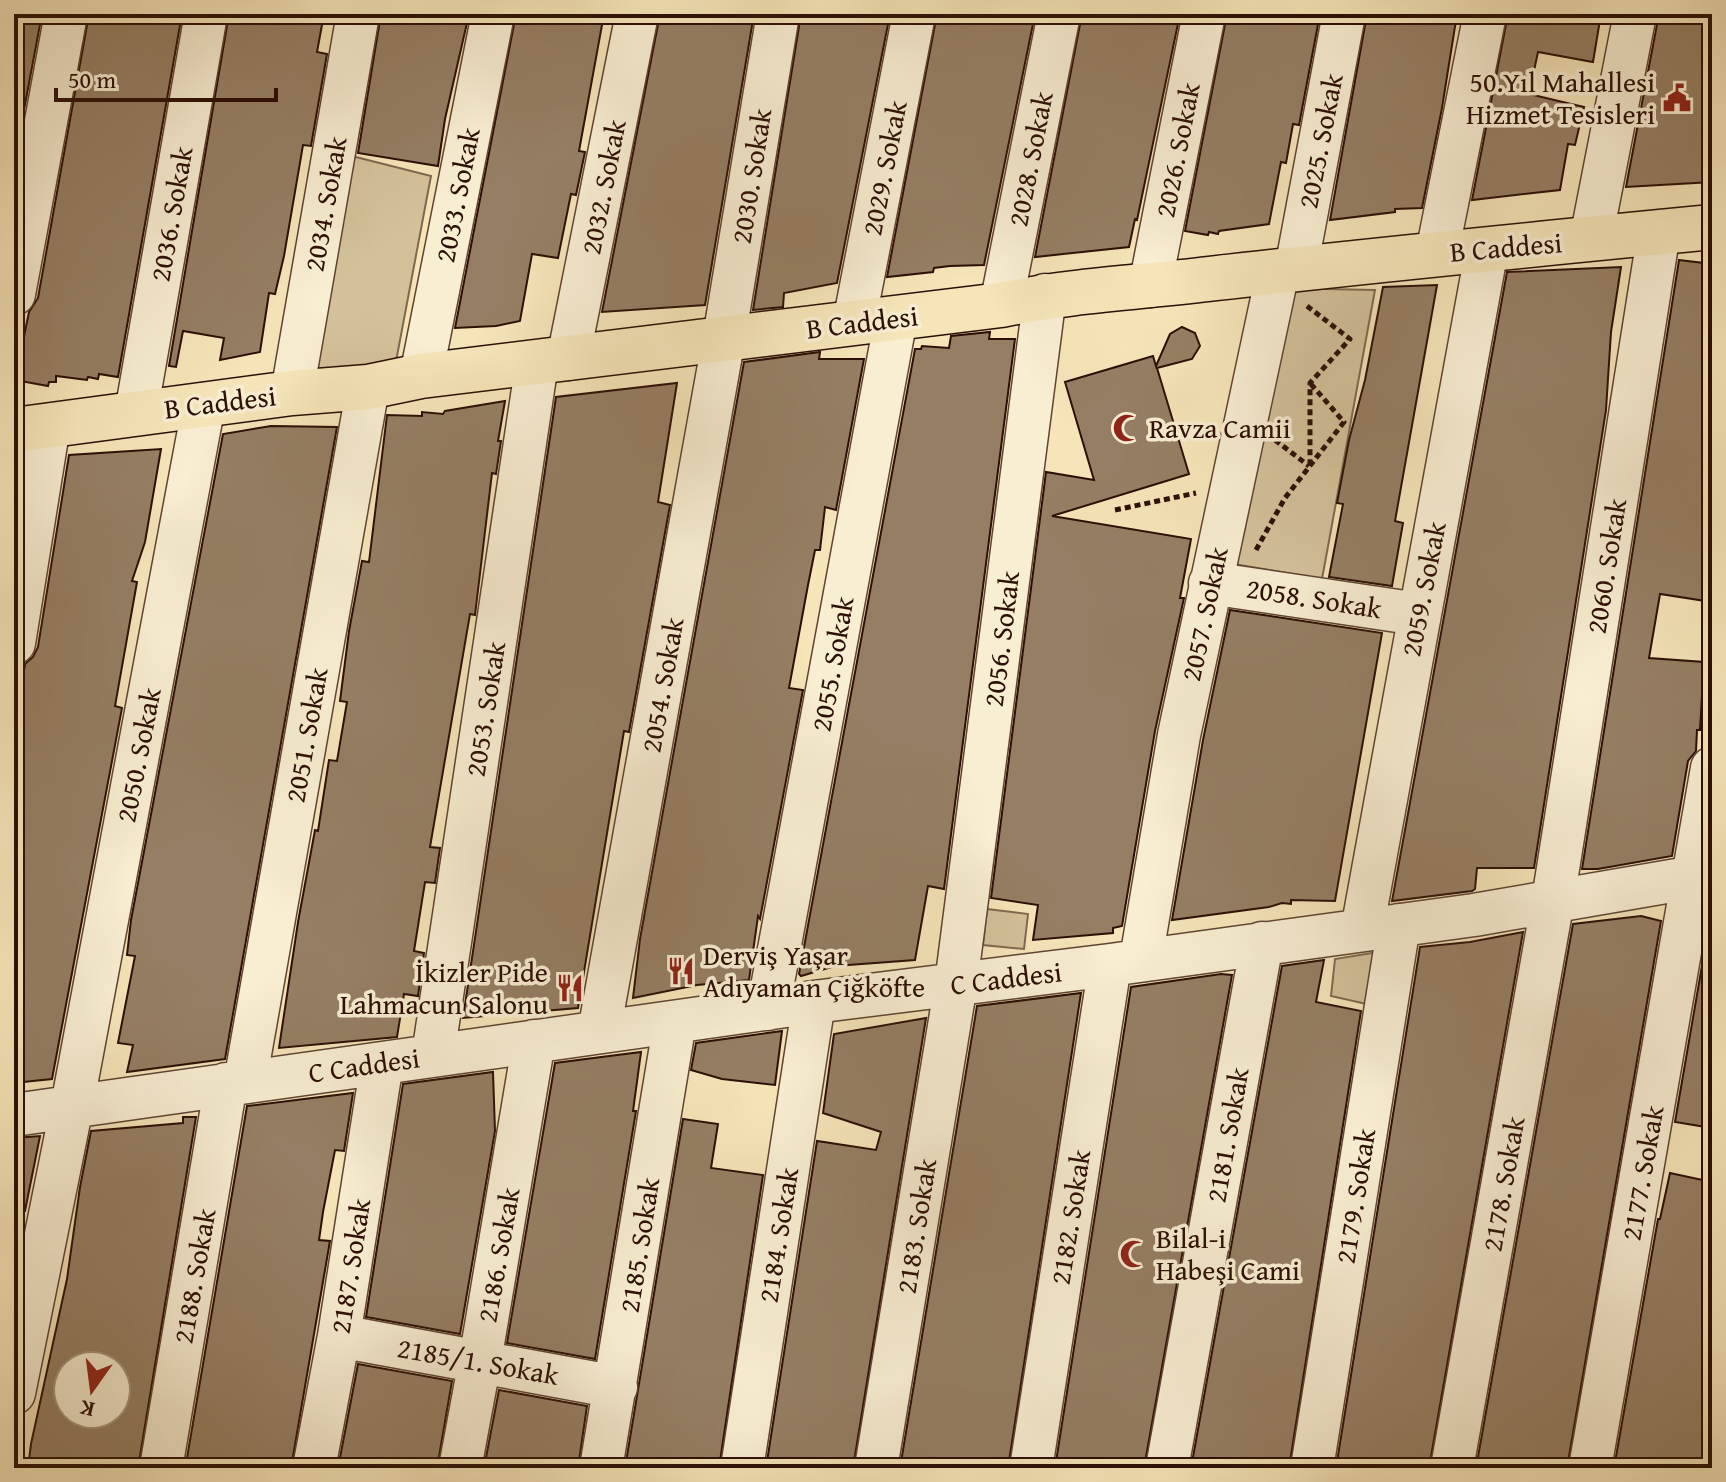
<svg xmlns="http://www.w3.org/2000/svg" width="1726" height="1482" viewBox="0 0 1726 1482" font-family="'Gentium Book Plus',serif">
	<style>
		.green { fill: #d3c19a; stroke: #806850; stroke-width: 2 }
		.building { fill: #957e63; stroke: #2c0f05; stroke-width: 2; fill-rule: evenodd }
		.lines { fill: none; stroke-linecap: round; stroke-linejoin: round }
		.minor-casing { stroke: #5e4432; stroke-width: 45 }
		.major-casing { stroke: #2c0f05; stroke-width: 47 }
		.path { stroke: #2c0f05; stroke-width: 5; stroke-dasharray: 6 4; stroke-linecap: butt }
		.minor { stroke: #f8eed2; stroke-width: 42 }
		.major { stroke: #f5e5b9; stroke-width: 44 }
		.labels { text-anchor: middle; stroke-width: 7; stroke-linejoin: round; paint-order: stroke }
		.poi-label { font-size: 28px; fill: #2c0f05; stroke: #f8eed2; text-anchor: start }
		.street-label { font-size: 28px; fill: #2c0f05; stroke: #f8eed2 }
	</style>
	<rect width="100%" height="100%" fill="#f5e5b9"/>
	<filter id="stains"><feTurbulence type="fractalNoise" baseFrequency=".0025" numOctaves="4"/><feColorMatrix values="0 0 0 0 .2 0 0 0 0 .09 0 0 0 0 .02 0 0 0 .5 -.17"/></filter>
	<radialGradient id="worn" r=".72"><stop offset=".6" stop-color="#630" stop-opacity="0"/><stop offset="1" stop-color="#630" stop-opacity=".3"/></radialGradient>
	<!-- green -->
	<path class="green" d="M340 153 431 176 394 372 301 385Z
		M1275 288 1375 290 1322 579 1228 563Z
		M987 909 1028 914 1024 949 983 945Z
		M1378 952 1371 1005 1331 996 1335 959Z"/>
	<!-- building -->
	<path class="building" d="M14 14H42L14 163Z
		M89 14H182L118 377 99 374 98 379 88 377 87 380 56 376V382H49L48 386 15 380 29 312 38 298Z
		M229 14H324L317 52 327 54 311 146 303 145 284 256 275 294 269 293 260 352 220 360 224 338 183 331 176 367 169 366Z
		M381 14H469L445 119 438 166 358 153Z
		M516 14H604L579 151 585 152 576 195 571 194 558 258 532 254 520 321 496 326 455 328Z
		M660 14H754L705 305 602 312Z
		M801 14H890L837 283 784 293 783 307 753 310Z
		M937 14H1035L984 265 950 266 934 268 933 272 887 277Z
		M1082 14H1180L1137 220 1135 219 1129 247 1035 257Z
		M1227 14H1320L1299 125 1293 124 1286 163 1281 162 1269 224 1219 231 1218 234 1209 232 1208 235 1185 231Z
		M1367 14H1457L1442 108 1422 208 1395 209V212L1330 220Z
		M1508 14H1601L1593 62 1538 52 1529 94 1584 107 1575 145 1568 144 1560 190 1472 200Z
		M1659 14H1712V182L1626 187Z
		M1679 260 1712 264V602L1660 594 1649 658 1704 662 1700 730H1697L1696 751 1688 761 1672 856 1598 869H1582Z
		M1621 267 1611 332 1606 410 1534 868H1477L1475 889 1472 891 1392 901 1507 272Z
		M1437 285 1395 521 1403 523 1392 586 1329 577 1343 504 1337 503 1349 440 1365 380 1383 287Z
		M1182 327 1195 333 1200 346 1192 359 1157 368 1189 474 1052 516 1191 539 1180 598H1184L1155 731 1122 926 1113 928V933L1033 940 1038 905 991 898 1046 472 1094 480 1065 382 1153 356 1156 366 1170 334Z
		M990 332 989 339H1015L944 889 928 886 915 960 835 966 801 976 799 974 915 349H921L922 346 949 348 951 336Z
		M820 352 819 359H864L836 510 825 507 820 550H815L808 585 789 688 803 690 760 919 758 916 749 980 697 985 633 998 640 939 744 362Z
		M677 383 658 502 670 505 629 732 624 731 578 1008 463 1018 556 397Z
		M505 401 498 441H501L496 474 492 473 475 615 470 614 430 847 440 848 435 883 425 882 414 951 424 953 418 996 404 994 397 1037 279 1048 298 922 315 830 318 831 329 760 337 761 347 702 340 701 349 631 362 561 369 562 387 415 422 416V412L443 414 445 411Z
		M271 426 337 427 225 1059 127 1072 133 1045 118 1043 135 956 127 955 131 920 223 434Z
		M161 449 145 542 132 581 137 582 115 706 122 708 52 1079 14 1083V738L25 664 33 657 38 647 69 455Z
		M1230 610 1382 633 1335 901 1291 900V904L1282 903 1269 907 1172 920 1203 740Z
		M1641 916 1661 921 1567 1468H1476L1573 924Z
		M1708 931 1712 932V1128L1675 1122Z
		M1523 932 1429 1468H1336L1420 947 1470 942Z
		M1324 960 1316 1002 1361 1011 1289 1468H1191L1282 966Z
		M1221 974 1232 975 1144 1468H1055L1131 987Z
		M1081 993 1008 1468H900L977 1006Z
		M926 1018 853 1468H766L817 1141 876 1150 881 1132 823 1113 834 1034Z
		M782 1031 775 1085 722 1079 691 1070 696 1043Z
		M641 1052 633 1111H636L595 1359 507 1343 555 1063Z
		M493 1072 495 1131 460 1334 366 1317 403 1084Z
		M353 1093 344 1151 335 1150 323 1212 319 1240 330 1241 291 1468H194L195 1460 187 1458 247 1106Z
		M183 1117H196L138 1468H28L31 1444 67 1279 80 1187 91 1131 183 1123ZM68 1366H116V1414H68Z
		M683 1119 718 1124 711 1168 763 1175 719 1468H625Z
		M40 1136 25 1211 14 1210V1138Z
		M1670 1173 1712 1182V1468H1614L1658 1219H1660Z
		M358 1364 452 1381 437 1468H338Z
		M499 1390 587 1406 578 1468H484Z"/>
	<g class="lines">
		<defs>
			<path id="minor" d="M1591 239 1635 14
				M1437 253 1485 14
				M1296 269 1344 14
				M1150 286 1204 14
				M14 294 66 14
				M1001 305 1059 14
				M854 323 914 14
				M568 359 637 14
				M421 376 493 14
				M292 393 358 14
				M136 413 206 14
				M1210 583 1418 614
				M14 643 49 425
				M1362 930 1487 249
				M1141 959 1179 735 1278 271
				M768 1009 896 318
				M599 1032 724 338 778 14
				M433 1055 537 363
				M245 1082 368 387
				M14 1115 814 1002 1110 965 1474 915 1712 874
				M339 1336 616 1387
				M14 1393 72 1106 204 404
				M161 1468 226 1084
				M314 1468 339 1336 382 1063
				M460 1468 480 1361 534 1041
				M601 1468 675 1022
				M742 1468 814 1002
				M876 1468 956 984 1045 295
				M1031 1468 1110 965
				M1167 1468 1262 943
				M1312 1468 1399 925
				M1452 1468 1553 900 1659 232
				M1590 1468 1712 768"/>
			<path id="major" d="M14 430 292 393 368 387 421 376 1001 305C1072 290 1145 287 1217 278 1382 259 1547 243 1712 227"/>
		</defs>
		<!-- minor casing -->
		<use href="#minor" class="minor-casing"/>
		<!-- major casing -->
		<use href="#major" class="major-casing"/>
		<!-- path -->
		<path class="path" d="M1307 306 1350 339 1310 383V466
			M1275 440 1309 466
			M1115 510 1196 493
			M1256 550 1285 498 1344 422 1310 383"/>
		<!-- minor -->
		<use href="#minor" class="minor"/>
		<!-- major -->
		<use href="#major" class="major"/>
	</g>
	<!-- icons -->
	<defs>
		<symbol id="civic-bare" viewBox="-9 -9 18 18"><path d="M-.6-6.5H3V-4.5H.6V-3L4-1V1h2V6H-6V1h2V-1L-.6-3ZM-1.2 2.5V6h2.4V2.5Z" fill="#8f2418" stroke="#f8eed2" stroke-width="2.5" paint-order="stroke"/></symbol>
		<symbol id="mosque-bare" viewBox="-9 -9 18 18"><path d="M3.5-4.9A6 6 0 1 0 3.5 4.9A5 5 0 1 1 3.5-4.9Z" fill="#8f2418" stroke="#f8eed2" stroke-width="2.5" paint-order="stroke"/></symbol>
		<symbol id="restaurant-bare" viewBox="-9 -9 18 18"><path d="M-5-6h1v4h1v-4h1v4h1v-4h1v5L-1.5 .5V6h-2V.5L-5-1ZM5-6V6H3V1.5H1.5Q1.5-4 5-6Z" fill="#8f2418" stroke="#f8eed2" stroke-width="2.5" paint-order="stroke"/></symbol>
	</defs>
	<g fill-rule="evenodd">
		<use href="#civic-bare" x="1657" y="78" width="40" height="40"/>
		<use href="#mosque-bare" x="1107" y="408" width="40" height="40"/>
		<use href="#restaurant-bare" x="661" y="951" width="40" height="40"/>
		<use href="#restaurant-bare" x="550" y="968" width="40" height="40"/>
		<use href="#mosque-bare" x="1114" y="1234" width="40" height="40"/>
	</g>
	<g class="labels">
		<!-- poi labels -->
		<g class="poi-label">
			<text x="1655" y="92" text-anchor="end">50.Yıl Mahallesi<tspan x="1655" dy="32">Hizmet Tesisleri</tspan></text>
			<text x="1149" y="438">Ravza Camii</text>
			<text x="703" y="965">Derviş Yaşar<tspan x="703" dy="32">Adıyaman Çiğköfte</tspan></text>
			<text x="548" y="982" text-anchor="end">İkizler Pide<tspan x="548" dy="32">Lahmacun Salonu</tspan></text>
			<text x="1156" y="1248">Bilal-i<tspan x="1156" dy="32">Habeşi Cami</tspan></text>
		</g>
		<!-- street labels -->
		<g class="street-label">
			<text transform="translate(1320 141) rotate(-79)" y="10">2025. Sokak</text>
			<text transform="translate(1177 150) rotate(-79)" y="10">2026. Sokak</text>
			<text transform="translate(1030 159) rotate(-79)" y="10">2028. Sokak</text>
			<text transform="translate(884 168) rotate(-79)" y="10">2029. Sokak</text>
			<text transform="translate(751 176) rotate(-81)" y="10">2030. Sokak</text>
			<text transform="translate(603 187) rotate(-79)" y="10">2032. Sokak</text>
			<text transform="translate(457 195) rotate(-79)" y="10">2033. Sokak</text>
			<text transform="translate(325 204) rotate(-80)" y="10">2034. Sokak</text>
			<text transform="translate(171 214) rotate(-80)" y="10">2036. Sokak</text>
			<text transform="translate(1506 247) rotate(-5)" y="10">B Caddesi</text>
			<text transform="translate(862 322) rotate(-7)" y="10">B Caddesi</text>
			<text transform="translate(220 402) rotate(-7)" y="10">B Caddesi</text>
			<text transform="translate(1606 566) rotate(-81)" y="10">2060. Sokak</text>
			<text transform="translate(1423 589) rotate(-79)" y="10">2059. Sokak</text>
			<text transform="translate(1314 598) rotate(9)" y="10">2058. Sokak</text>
			<text transform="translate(1204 614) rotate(-78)" y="10">2057. Sokak</text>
			<text transform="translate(1001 639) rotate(-83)" y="10">2056. Sokak</text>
			<text transform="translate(832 664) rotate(-80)" y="10">2055. Sokak</text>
			<text transform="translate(662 685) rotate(-80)" y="10">2054. Sokak</text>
			<text transform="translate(485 709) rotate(-81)" y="10">2053. Sokak</text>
			<text transform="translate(306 735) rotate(-80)" y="10">2051. Sokak</text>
			<text transform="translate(138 755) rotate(-79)" y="10">2050. Sokak</text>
			<text transform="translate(1006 978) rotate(-7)" y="10">C Caddesi</text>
			<text transform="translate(364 1065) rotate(-8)" y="10">C Caddesi</text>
			<text transform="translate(1227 1135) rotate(-80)" y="10">2181. Sokak</text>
			<text transform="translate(1642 1173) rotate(-80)" y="10">2177. Sokak</text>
			<text transform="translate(1503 1184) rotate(-80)" y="10">2178. Sokak</text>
			<text transform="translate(1355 1196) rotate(-81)" y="10">2179. Sokak</text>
			<text transform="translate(1070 1217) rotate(-81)" y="10">2182. Sokak</text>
			<text transform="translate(916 1226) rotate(-81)" y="10">2183. Sokak</text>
			<text transform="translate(778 1235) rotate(-81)" y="10">2184. Sokak</text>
			<text transform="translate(639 1245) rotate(-81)" y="10">2185. Sokak</text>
			<text transform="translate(498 1255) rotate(-80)" y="10">2186. Sokak</text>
			<text transform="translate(350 1266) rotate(-81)" y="10">2187. Sokak</text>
			<text transform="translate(194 1276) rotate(-80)" y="10">2188. Sokak</text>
			<text transform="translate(478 1361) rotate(10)" y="10">2185/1. Sokak</text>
		</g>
	</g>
	<!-- margin -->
	<rect width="1726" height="1482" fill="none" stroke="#f5e5b9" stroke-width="48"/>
	<rect x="16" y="16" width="1694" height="1450" fill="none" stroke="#2c0f05" stroke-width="4"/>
	<rect x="24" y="24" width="1678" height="1434" fill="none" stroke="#2c0f05" stroke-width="2"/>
	<!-- north arrow -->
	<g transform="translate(92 1390) rotate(194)"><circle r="38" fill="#f8eed2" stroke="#a69580" stroke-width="2"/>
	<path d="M0-6L14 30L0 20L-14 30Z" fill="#8f2418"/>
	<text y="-12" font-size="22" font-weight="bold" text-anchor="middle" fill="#2c0f05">K</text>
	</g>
	<!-- scale -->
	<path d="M56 88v12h220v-12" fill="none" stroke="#2c0f05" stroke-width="4"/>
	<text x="68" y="88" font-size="24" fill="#2c0f05" stroke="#f8eed2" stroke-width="6" paint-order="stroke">50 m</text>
	<rect width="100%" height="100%" filter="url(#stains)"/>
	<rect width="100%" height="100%" fill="url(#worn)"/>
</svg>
